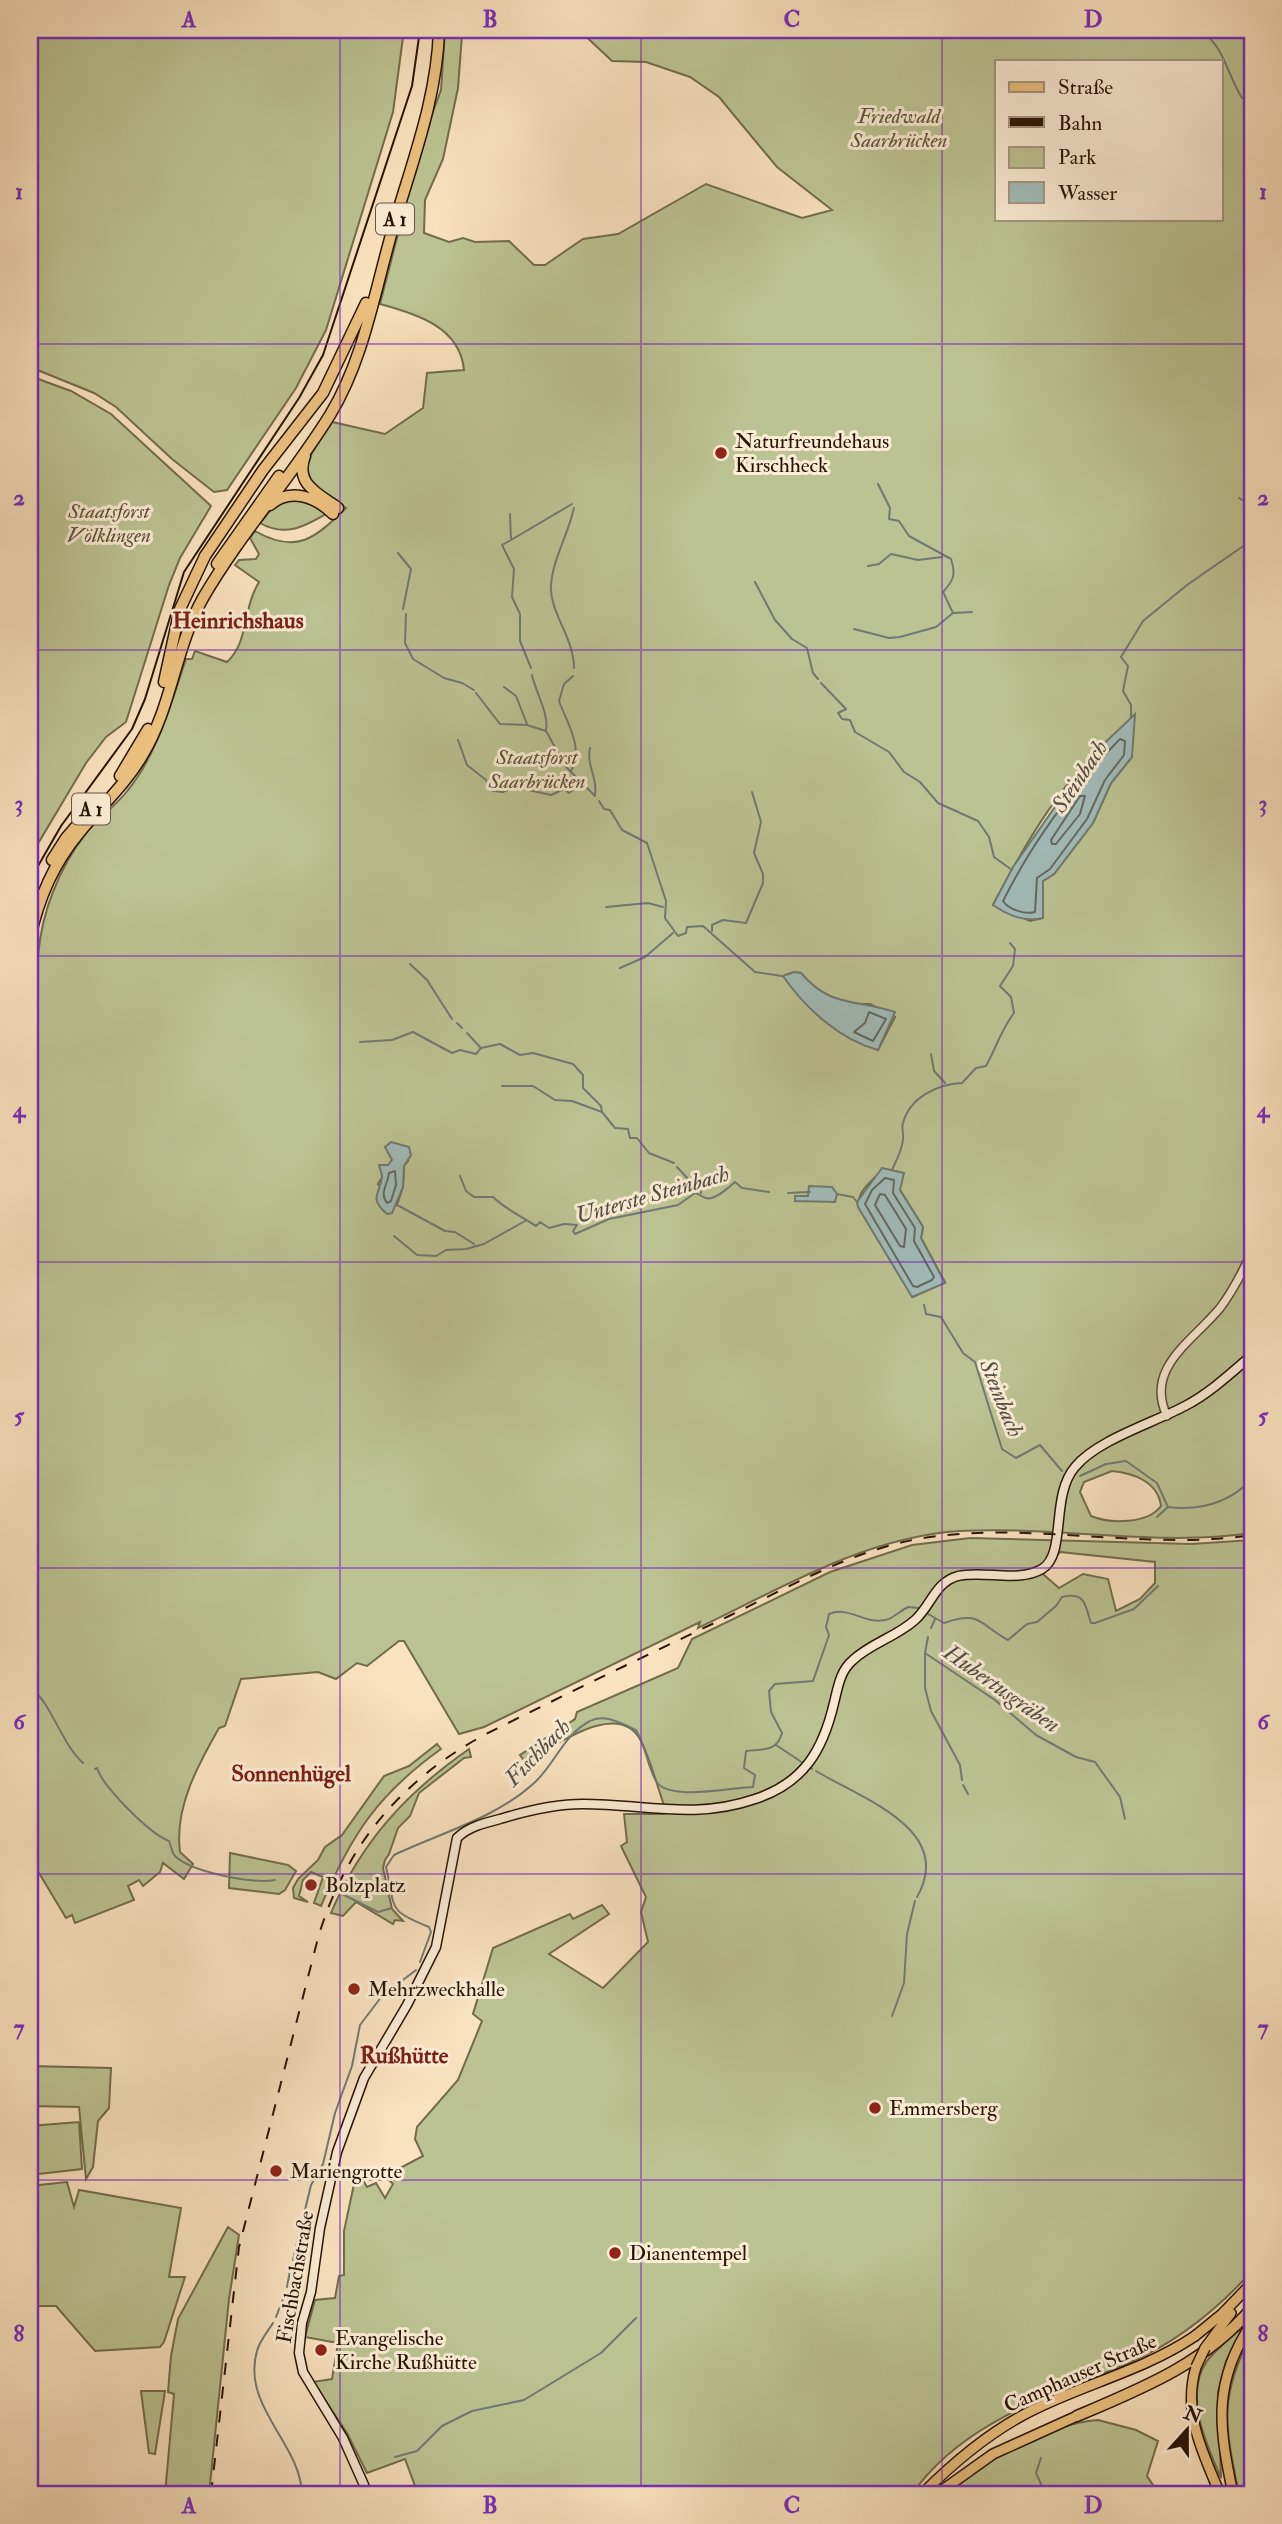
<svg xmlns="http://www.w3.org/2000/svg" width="1282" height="2524" viewBox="0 0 1282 2524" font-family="'IM FELL Double Pica',serif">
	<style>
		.green { fill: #bcc392; stroke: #726c4c; stroke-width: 2; fill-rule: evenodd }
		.water { fill: #a1bcba; stroke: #717972; stroke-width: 2 }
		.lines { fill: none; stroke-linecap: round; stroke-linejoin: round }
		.shore { stroke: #646860; stroke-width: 2 }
		.stream { stroke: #717972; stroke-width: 2 }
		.tertiary-casing { stroke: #5c4834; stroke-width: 10 }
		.secondary-casing { stroke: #281406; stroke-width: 11 }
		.primary-casing { stroke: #281406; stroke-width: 12 }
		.trunk-casing { stroke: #281406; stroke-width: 12 }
		.motorway-casing { stroke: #281406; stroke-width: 13 }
		.tertiary { stroke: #fbecd5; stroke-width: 7 }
		.secondary { stroke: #fbecd5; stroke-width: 8 }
		.primary { stroke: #ecc17f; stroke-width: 9 }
		.trunk { stroke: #ecc17f; stroke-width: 9 }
		.motorway { stroke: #ecc17f; stroke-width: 10 }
		.tram { stroke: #281406; stroke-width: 2 }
		.rail { stroke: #281406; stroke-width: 2; stroke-dasharray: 12 12; stroke-linecap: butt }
		.trunk-bridge-casing { stroke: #281406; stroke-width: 12; stroke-linecap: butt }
		.trunk-bridge { stroke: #ecc17f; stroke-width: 9 }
		.grid { fill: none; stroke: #7b2cbf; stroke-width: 2; stroke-opacity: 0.55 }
		.poi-dot { fill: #8f2418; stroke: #fbecd5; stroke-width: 2.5 }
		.labels { text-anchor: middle; stroke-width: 6; stroke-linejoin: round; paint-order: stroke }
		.shield { fill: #fbecd5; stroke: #675544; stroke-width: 2 }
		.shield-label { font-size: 19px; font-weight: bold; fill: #281406 }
		.park-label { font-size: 21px; font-style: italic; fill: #5c5137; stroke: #fbecd5 }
		.poi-label { font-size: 21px; fill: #281406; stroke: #fbecd5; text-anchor: start }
		.street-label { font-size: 21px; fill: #281406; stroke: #fbecd5 }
		.neighbourhood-label { font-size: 23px; font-weight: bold; fill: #7a1f14; stroke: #fbecd5 }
		.water-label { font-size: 23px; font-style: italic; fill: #524f45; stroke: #fbecd5 }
		.neatline { fill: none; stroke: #7b2cbf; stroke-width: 2.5 }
		.grid-label { font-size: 23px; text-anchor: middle; font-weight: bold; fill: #7b2cbf }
	</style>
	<rect width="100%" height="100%" fill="#f9e2be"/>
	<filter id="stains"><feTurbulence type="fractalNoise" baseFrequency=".00286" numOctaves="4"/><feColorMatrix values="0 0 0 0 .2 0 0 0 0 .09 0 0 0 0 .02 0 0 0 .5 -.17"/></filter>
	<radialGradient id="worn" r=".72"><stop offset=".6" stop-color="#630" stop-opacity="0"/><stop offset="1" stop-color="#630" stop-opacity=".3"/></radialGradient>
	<!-- green -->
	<path class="green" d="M30 30H404L393 112 326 330 296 388 227 490 214 492 172 459 116 407 94 393 30 367Z
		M445 30H461L462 35 458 88 443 159 425 200 424 233 449 242 463 238 475 242 509 241 534 265H545L583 239 618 234 706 184 802 218 832 210 777 167 719 97 690 77 646 62 612 61 579 30H1252V1533C1156 1547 1057 1526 960 1531 865 1537 782 1588 698 1628L700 1622 484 1727 459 1734 404 1641H399L367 1666 357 1663 336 1679 318 1672 241 1679 225 1726 219 1728C198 1765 174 1808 180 1852L193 1864 184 1879 163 1863 160 1872 143 1886 139 1880 128 1886 134 1900 75 1923 72 1915 66 1918 30 1858V1837L34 1828 30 1821V1108C46 1034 23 966 53 892 61 871 73 850 87 832 99 817 116 806 128 790 158 753 171 703 186 659H192L195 651 227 662C249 642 242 610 259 582L235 565 239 560 256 559 259 554 250 538 255 531C297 555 315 538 346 508 295 473 298 473 332 422L385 434 423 408 427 373 464 370C460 327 417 314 380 304L421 144 441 90ZM997 61H1221V219H997ZM1107 742 1132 757 1111 783 1093 823 1054 874 1043 881V918L1030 921 993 905C1023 848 1059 784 1107 742ZM794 972 801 973 814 989 847 1004H870L895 1017 878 1050 822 1019 783 976ZM391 1154 408 1161 404 1166 403 1187 397 1205 378 1184 392 1160ZM881 1172 900 1190 923 1227 921 1238 945 1282 913 1297 858 1207C857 1192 871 1181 881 1172ZM1112 1471C1134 1473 1158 1482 1161 1506 1148 1524 1110 1524 1091 1516L1080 1492 1084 1482Z
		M30 376 71 391 111 414 211 506 180 558 169 585 126 722 106 737 86 763 30 857Z
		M289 498 316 503 326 514C307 525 286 538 260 523L274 506Z
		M970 1538 1191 1544 1252 1540V1828L1247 1842 1252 1858V2271C1217 2310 1177 2342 1129 2363 1051 2396 963 2421 912 2494H418L405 2459 367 2473 347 2433 313 2382 332 2379 338 2343 305 2337 315 2300 335 2298 339 2276 344 2275V2231L357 2170 367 2187 376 2183 385 2198 393 2184 385 2176 423 2156 415 2139 417 2127 458 2080 482 2021 473 2014 493 1948 570 1914 573 1919 602 1905 609 1914 549 1954 603 1988 648 1942 641 1912 646 1897 621 1846 627 1842 624 1814H664L665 1808C657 1786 651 1761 641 1741 619 1697 552 1748 525 1762L520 1755 575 1719 577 1712 678 1668 692 1639 830 1572 912 1545ZM1060 1552 1155 1562V1583L1140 1599 1116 1611 1108 1579 1083 1574 1059 1588 1043 1574Z
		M437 1744 441 1749C378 1794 351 1835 321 1906L314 1903 323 1877 311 1872 303 1880 299 1896 308 1902 294 1898 293 1888 298 1879 318 1860 325 1847 342 1835 384 1776 409 1766Z
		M469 1749 471 1757 464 1758 419 1793 410 1816 398 1828 389 1854 385 1860 383 1868 392 1909 403 1921 395 1920 393 1924 356 1902 343 1916 331 1913C361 1842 406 1793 469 1749Z
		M230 1853 288 1865 296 1871 285 1890 279 1894 229 1888Z
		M30 2066 111 2068 109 2108 98 2121 93 2167 86 2179 79 2107 30 2106Z
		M79 2122 82 2169 30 2175V2126Z
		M67 2182 74 2207 79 2190 181 2208 169 2277H185L164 2342 160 2347 95 2351 56 2306H30V2186Z
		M228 2227 239 2235 229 2299 209 2494H165L174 2394 168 2392 171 2356 178 2319Z
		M1239 2330 1241 2332 1226 2361 1218 2392 1221 2478C1207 2446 1183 2395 1207 2361 1215 2350 1228 2340 1239 2330Z
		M1252 2333V2494H1239C1225 2425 1218 2398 1252 2333Z
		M141 2391H165L155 2454 149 2453Z
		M1098 2420 1136 2430 1158 2441 1147 2476 1159 2494H942C988 2462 1039 2425 1098 2420Z"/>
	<!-- water -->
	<path class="water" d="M1135 714 1132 757 1111 783 1093 823 1054 874 1043 881V918C1024 922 1009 916 993 905L1013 867 1089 758Z
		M794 972 801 973C831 1008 855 999 895 1012L878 1050C840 1040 805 1008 783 976Z
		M391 1142 409 1147 411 1155 404 1166 403 1187 392 1213 387 1214C368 1197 380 1195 382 1177 382 1173 380 1169 379 1165H388L392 1160 385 1147Z
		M882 1168 904 1173 900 1190 923 1227 921 1238 945 1283 912 1297 858 1207 857 1202Z
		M809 1186 832 1187 837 1194 835 1202 795 1201V1196H808Z"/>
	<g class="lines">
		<!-- shore -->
		<path class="shore" d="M1120 739 1125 741 1124 755 1105 780 1087 819 1050 869 1037 878 1035 912C1025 915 1008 909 1003 901 1033 841 1074 786 1120 739Z
			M1085 796 1080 814 1056 844H1052L1051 840 1080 796Z
			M869 1012 886 1019 873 1041 854 1032 865 1023Z
			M395 1171 396 1185 391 1201 387 1203C379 1193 388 1184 389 1173Z
			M885 1178 894 1180 893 1193 915 1228 914 1241 934 1277 932 1280 917 1287 913 1286 865 1204 872 1190Z
			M880 1194 885 1195 906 1229 904 1247 900 1246 875 1205Z"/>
		<!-- stream -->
		<path class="stream" d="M1200 30C1225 47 1226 72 1242 98L1252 100
			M878 484 890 508 889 519 899 521 909 536 951 559C956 574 954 580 943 592L953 613
			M1239 498 1252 506
			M510 514 511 540 502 545 514 569 512 597 520 614V641L531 668
			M511 540 572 504
			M398 553 411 569 403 609
			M868 566 879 564 891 554 918 560 942 557
			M755 582 775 620 792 639 807 648 813 673 818 679
			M406 614 405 643 413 659 444 678 462 683 474 690
			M854 629 889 638 900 637 936 627 953 613 972 612
			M574 668C574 637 549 612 551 585 553 558 568 535 574 508
			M532 675C536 693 549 714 546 730
			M821 683 846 709 838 713 842 719 850 720 855 732 889 752 904 772 920 782 938 803 978 821 989 837 994 857 1012 870
			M504 687 516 696 527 724
			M476 693 500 724 527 725 546 731 566 767 595 796
			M1131 717V705L1123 691 1128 666 1121 657 1143 621 1187 585 1252 540
			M458 740 467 765 486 780 493 791 503 792 515 787 551 795 564 789 569 793 580 785
			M590 748C586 766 598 778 595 794
			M571 771C584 747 567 723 559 701L564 684 573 676
			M599 801 604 809 610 810 622 830 647 843 666 901 665 918 678 936 686 933 687 927 703 926 755 972 782 976
			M606 907 648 903 663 907
			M712 931V925L723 920 746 923 763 883V874L754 853 761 822 752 792
			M410 964 427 980 452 1019
			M620 968 645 957 673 933
			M457 1023 462 1028
			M467 1033 480 1047
			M360 1042 392 1040 413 1032 452 1053 460 1050 476 1054 481 1048 500 1044 520 1055 533 1053 573 1064 583 1075V1088L601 1106 602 1112 615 1128 628 1129 630 1138H637L649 1153 674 1163
			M931 1054 934 1071 945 1083
			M502 1086H533L555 1100 572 1101 602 1112
			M677 1167 690 1181 699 1183 701 1193
			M892 1170C896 1161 903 1148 903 1139 904 1132 901 1129 903 1123 910 1097 938 1084 962 1083L976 1068 986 1066C996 1048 1001 1030 1014 1013L1011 997 1000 986 1013 966 1015 949 1010 943
			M460 1176 466 1191 474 1197H493C505 1209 521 1216 536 1226L540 1222 549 1228 564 1224 577 1225 573 1231 575 1234 609 1219 678 1205 695 1193C699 1194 702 1197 706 1198 715 1201 730 1186 735 1182L742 1188 769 1192
			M788 1193 810 1192
			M837 1194 853 1197 857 1202
			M399 1206 445 1231 455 1232 474 1244
			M394 1236 417 1255 436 1256 446 1250 466 1249 484 1244 525 1221
			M924 1305 926 1314 941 1317 963 1353 975 1362 1002 1449 1016 1458 1040 1445 1062 1471
			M1080 1476 1106 1464 1126 1461 1157 1483 1168 1507
			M1157 1517 1168 1507C1201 1511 1229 1503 1252 1479
			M928 1614 944 1623C980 1610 979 1624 1008 1640L1027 1624 1037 1622 1056 1606 1062 1597C1087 1591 1085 1607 1091 1623H1095L1134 1609 1158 1586
			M931 1628 935 1619
			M928 1637 925 1653 995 1700 1036 1735 1076 1757 1095 1762 1120 1797 1125 1819
			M925 1654V1688L931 1711 960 1765 962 1780
			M30 1688C49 1698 62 1745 83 1763
			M776 1745 803 1763
			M811 1768 812 1769
			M95 1769 97 1768C103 1787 150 1834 169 1841 171 1846 172 1853 175 1856 191 1872 252 1884 275 1880
			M816 1771C860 1798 956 1829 917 1897
			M963 1785 968 1794
			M342 1894 378 1912 392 1908
			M420 1962 431 1932 429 1927C386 1910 396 1909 386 1867L394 1855C440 1833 494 1819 533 1784 555 1765 562 1736 590 1721 604 1713 623 1724 636 1730 646 1746 647 1766 656 1781 668 1802 732 1787 753 1787L755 1775 744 1768 746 1751C763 1749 777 1752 782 1733L771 1712 769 1691 775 1684 813 1681 829 1635 826 1627 829 1614C850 1605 866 1627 889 1619 895 1616 902 1610 908 1607L919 1608
			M892 2016 904 1983 907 1934 915 1901
			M293 2260 311 2185 323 2164 335 2113 352 2066 360 2025 382 1996 416 1970
			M287 2287 290 2271
			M276 2317 283 2299
			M273 2323C268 2331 259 2342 257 2351 241 2406 301 2444 302 2494
			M395 2457 417 2451 442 2426 472 2411 524 2400 601 2353 636 2318
			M1037 2494 1041 2484 1036 2473 1041 2458"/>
		<defs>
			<path id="tertiary" d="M1167 1416C1144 1368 1193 1341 1220 1308 1233 1291 1243 1271 1252 1252"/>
			<path id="secondary" d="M368 2494 343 2438 303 2372 299 2353 302 2323 311 2292 320 2228 337 2152 364 2078 407 2005 436 1947 457 1838C468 1827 484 1823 500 1819 526 1811 555 1804 583 1804 645 1804 694 1820 755 1799 804 1783 823 1750 834 1703 838 1687 840 1671 853 1660 871 1643 896 1637 915 1620 931 1606 935 1582 958 1576 984 1570 1018 1583 1042 1569 1067 1554 1050 1496 1075 1467 1097 1440 1153 1423 1185 1406 1210 1393 1231 1373 1252 1355"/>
			<path id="primary" d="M922 2494C954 2462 988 2433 1029 2412 1083 2384 1143 2371 1195 2336
				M937 2494 993 2454 1077 2416"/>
			<path id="trunk" d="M1195 2336 1222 2314 1252 2283
				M1205 2348 1231 2313
				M1196 2367C1182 2413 1203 2453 1220 2494
				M1233 2494C1219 2428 1212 2382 1252 2323"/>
			<path id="motorway" d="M305 456C294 484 319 494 338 508
				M270 505C290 487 316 497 333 514
				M217 564 279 476
				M164 682 180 609 205 556 263 470 323 393 366 303
				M120 776 148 729
				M52 860 66 838 96 803
				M30 938C38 900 54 863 79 833 100 807 125 785 142 756 172 707 175 648 203 598 240 534 291 478 330 415 363 361 374 295 391 235 410 167 437 101 439 30
				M1077 2416C1143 2388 1204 2364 1252 2308"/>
		</defs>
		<!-- tertiary casing -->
		<use href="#tertiary" class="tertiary-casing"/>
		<!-- secondary casing -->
		<use href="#secondary" class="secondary-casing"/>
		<!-- primary casing -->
		<use href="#primary" class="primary-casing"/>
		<!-- trunk casing -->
		<use href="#trunk" class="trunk-casing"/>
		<!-- motorway casing -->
		<use href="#motorway" class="motorway-casing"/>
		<!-- tertiary -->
		<use href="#tertiary" class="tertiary"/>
		<!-- secondary -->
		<use href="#secondary" class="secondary"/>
		<!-- primary -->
		<use href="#primary" class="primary"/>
		<!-- trunk -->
		<use href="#trunk" class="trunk"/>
		<!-- motorway -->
		<use href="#motorway" class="motorway"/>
		<!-- tram -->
		<path class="tram" d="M30 880 61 826 132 729 145 699 184 572 299 398 323 355 412 86 420 30"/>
		<!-- rail -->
		<path class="rail" d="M211 2494 239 2247 318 1938C345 1846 402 1779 486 1734 566 1694 647 1655 729 1616 793 1585 858 1547 930 1537 1036 1522 1146 1551 1252 1535"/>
		<defs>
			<path id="trunk-bridge" d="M1196 2367 1205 2348"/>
		</defs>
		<!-- trunk-bridge casing -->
		<use href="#trunk-bridge" class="trunk-bridge-casing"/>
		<!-- trunk-bridge -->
		<use href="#trunk-bridge" class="trunk-bridge"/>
	</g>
	<!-- grid -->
	<path class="grid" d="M340 30V2494M641 30V2494M942 30V2494M30 344H1252M30 650H1252M30 956H1252M30 1262H1252M30 1568H1252M30 1874H1252M30 2180H1252"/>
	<!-- markers -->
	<g class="poi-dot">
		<circle cx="721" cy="453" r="7"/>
		<circle cx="311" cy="1885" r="7"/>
		<circle cx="354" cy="1989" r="7"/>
		<circle cx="875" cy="2108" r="7"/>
		<circle cx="276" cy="2171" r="7"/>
		<circle cx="615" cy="2253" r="7"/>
		<circle cx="321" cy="2350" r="7"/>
	</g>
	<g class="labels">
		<!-- shield labels -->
		<g class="shield">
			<rect x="376" y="203.5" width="38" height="31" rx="5"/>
			<rect x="72" y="793.5" width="38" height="31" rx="5"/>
		</g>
		<g class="shield-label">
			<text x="395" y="226">A 1</text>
			<text x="91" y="816">A 1</text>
		</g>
		<!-- park labels -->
		<g class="park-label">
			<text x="899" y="123">Friedwald<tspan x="899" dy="24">Saarbrücken</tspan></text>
			<text x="109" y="518">Staatsforst<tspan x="109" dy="24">Völklingen</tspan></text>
			<text x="537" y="764">Staatsforst<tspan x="537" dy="24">Saarbrücken</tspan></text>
		</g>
		<!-- poi labels -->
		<g class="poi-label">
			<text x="735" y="448">Naturfreundehaus<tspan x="735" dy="24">Kirschheck</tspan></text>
			<text x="325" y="1892">Bolzplatz</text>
			<text x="368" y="1996">Mehrzweckhalle</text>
			<text x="889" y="2115">Emmersberg</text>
			<text x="290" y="2178">Mariengrotte</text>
			<text x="629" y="2260">Dianentempel</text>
			<text x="335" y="2345">Evangelische<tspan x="335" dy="24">Kirche Rußhütte</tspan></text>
		</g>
		<!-- street labels -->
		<g class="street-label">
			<text transform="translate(295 2277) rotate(-80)" y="7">Fischbachstraße</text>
			<text transform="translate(1080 2373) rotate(-24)" y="7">Camphauser Straße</text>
		</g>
		<!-- neighbourhood labels -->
		<g class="neighbourhood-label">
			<text x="238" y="628">Heinrichshaus</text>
			<text x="291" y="1781">Sonnenhügel</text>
			<text x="404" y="2063">Rußhütte</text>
		</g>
		<!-- water labels -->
		<g class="water-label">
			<text transform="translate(1079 776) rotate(-56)" y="8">Steinbach</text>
			<text transform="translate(652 1194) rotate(-16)" y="8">Unterste Steinbach</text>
			<text transform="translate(1002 1398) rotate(68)" y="8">Steinbach</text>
			<text transform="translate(1002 1688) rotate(35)" y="8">Hubertusgräben</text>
			<text transform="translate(537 1752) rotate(-46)" y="8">Fischbach</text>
		</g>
	</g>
	<!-- margin -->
	<rect width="1282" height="2524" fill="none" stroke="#f9e2be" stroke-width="77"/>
	<!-- legend -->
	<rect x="995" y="60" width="228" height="161" fill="#fbecd5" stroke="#a79682" stroke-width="2"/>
	<rect x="1009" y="82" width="35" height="10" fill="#ecc17f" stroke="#a79682" stroke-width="2"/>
	<text x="1058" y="94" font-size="21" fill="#281406">Straße</text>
	<rect x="1009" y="117" width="35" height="10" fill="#281406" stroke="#a79682" stroke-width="2"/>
	<text x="1058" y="130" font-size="21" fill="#281406">Bahn</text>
	<rect x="1009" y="147" width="35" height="21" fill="#bcc392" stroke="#a79682" stroke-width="2"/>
	<text x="1058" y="164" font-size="21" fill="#281406">Park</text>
	<rect x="1009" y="182" width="35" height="21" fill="#a1bcba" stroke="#a79682" stroke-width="2"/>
	<text x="1058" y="200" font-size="21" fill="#281406">Wasser</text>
	<!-- north arrow -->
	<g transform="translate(1187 2430) rotate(21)" stroke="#fbecd5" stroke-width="5" paint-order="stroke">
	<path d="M0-5L12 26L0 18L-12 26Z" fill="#281406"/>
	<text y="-10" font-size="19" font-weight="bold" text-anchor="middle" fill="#281406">N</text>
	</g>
	<rect x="38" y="38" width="1206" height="2448" class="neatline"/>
	<g class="grid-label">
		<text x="189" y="27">A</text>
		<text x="490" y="27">B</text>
		<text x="792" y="27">C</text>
		<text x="1093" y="27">D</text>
		<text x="19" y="199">1</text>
		<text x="1263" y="199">1</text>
		<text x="19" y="505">2</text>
		<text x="1263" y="505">2</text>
		<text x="19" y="811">3</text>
		<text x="1263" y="811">3</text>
		<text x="19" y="1117">4</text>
		<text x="1263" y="1117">4</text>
		<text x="19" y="1423">5</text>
		<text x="1263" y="1423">5</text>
		<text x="19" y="1729">6</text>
		<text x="1263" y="1729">6</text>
		<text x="19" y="2035">7</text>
		<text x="1263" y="2035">7</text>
		<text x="19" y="2341">8</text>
		<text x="1263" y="2341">8</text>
		<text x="189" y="2513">A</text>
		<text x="490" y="2513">B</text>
		<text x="792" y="2513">C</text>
		<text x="1093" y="2513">D</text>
	</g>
	<rect width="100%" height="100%" filter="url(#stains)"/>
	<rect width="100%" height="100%" fill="url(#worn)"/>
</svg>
